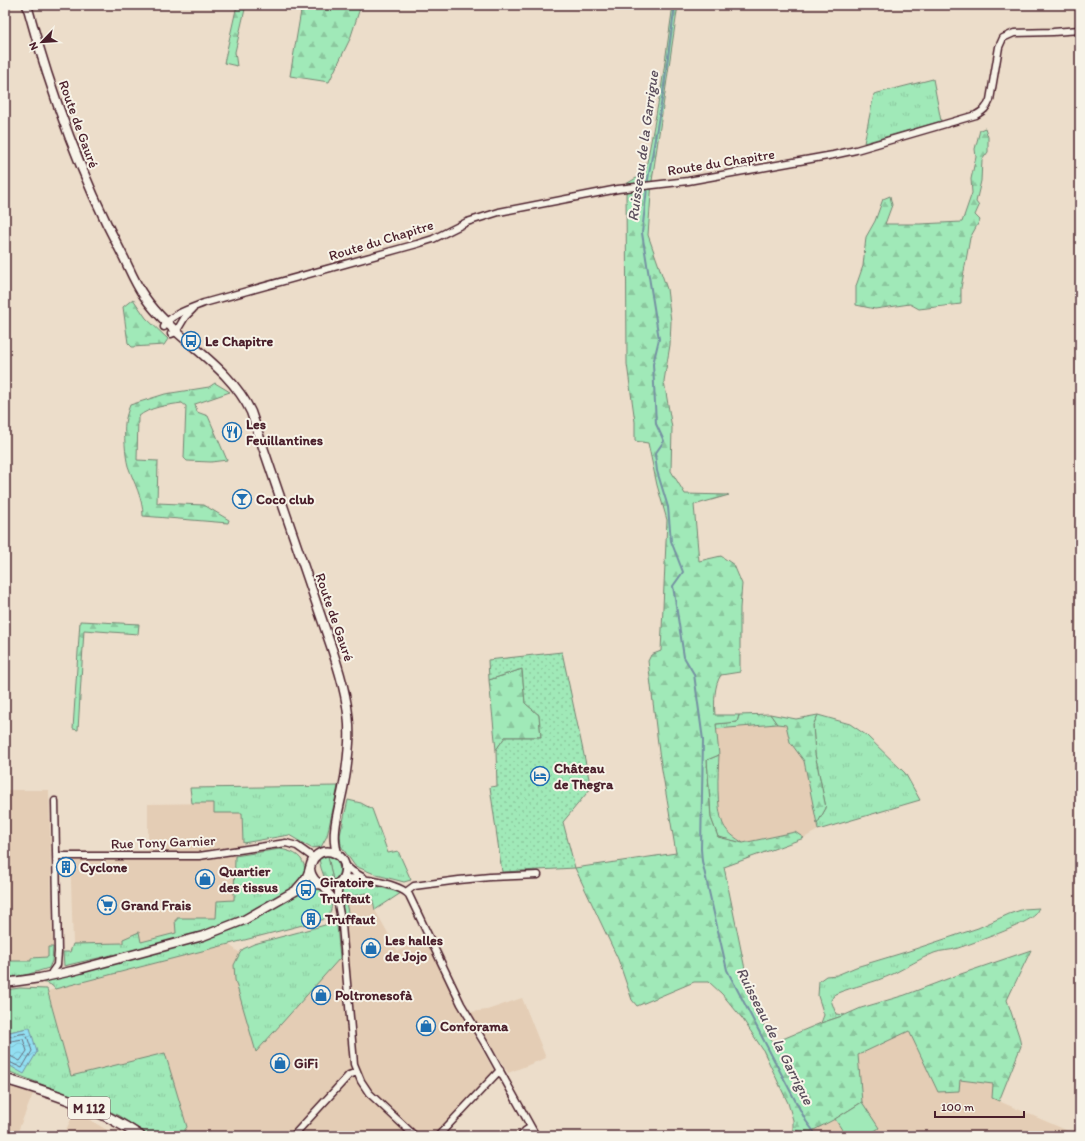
<svg xmlns="http://www.w3.org/2000/svg" width="1085" height="1141" viewBox="0 0 1085 1141" font-family="Itim,sans-serif">
	<style>
		.built { fill: #e4cdb5 }
		.grass { fill: url(#grass-tufts); stroke: #758472 }
		.forest { fill: url(#forest-firs); stroke: #758472 }
		.park { fill: url(#park-dots); stroke: #758472 }
		.pitch { fill: #a0e9b8; stroke: #758472 }
		.water { fill: url(#water-waves); stroke: #7592a2 }
		.lines { fill: none; stroke-linecap: round; stroke-linejoin: round }
		.shore { stroke: #676c7b; stroke-width: 1 }
		.stream { stroke: #7592a2; stroke-width: 2 }
		.street-casing { stroke: #4a1f2b; stroke-width: 9 }
		.secondary-casing { stroke: #4a1f2b; stroke-width: 11 }
		.primary-casing { stroke: #4a1f2b; stroke-width: 12 }
		.street { stroke: #f7f3e8; stroke-width: 6 }
		.secondary { stroke: #f7f3e8; stroke-width: 8 }
		.primary { stroke: #f7f3e8; stroke-width: 9 }
		.labels { text-anchor: middle; stroke-width: 4; stroke-linejoin: round; paint-order: stroke }
		.shield { fill: #f7f3e8; stroke: #7e5f64; stroke-width: 1 }
		.shield-label { font-size: 13px; font-weight: bold; fill: #4a1f2b }
		.street-label { font-size: 14px; fill: #4a1f2b; stroke: #f7f3e8 }
		.poi-label { font-size: 14px; font-weight: bold; fill: #4a1f2b; stroke: #f7f3e8; text-anchor: start }
		.water-label { font-size: 15px; font-style: italic; fill: #5c4f5d; stroke: #f7f3e8 }
	</style>
	<defs>
		<pattern id="grass-tufts" width="24" height="20" patternUnits="userSpaceOnUse"><rect width="24" height="20" fill="#a0e9b8"/><path d="M3 7l-1-3M5 7V3M7 7l1-3M15 17l-1-3M17 17v-4M19 17l1-3" fill="none" stroke="#8bc79e"/></pattern>
		<pattern id="forest-firs" width="22" height="20" patternUnits="userSpaceOnUse"><rect width="22" height="20" fill="#a0e9b8"/><path d="M5 1l3.5 6h-7zM16 11l3.5 6h-7z" fill="#8bc79e"/></pattern>
		<pattern id="park-dots" width="8" height="8" patternUnits="userSpaceOnUse"><rect width="8" height="8" fill="#a0e9b8"/><path d="M2 2h.1M6 6h.1" fill="none" stroke="#8bc79e" stroke-width="1.8" stroke-linecap="round"/></pattern>
		<pattern id="water-waves" width="16" height="10" patternUnits="userSpaceOnUse"><rect width="16" height="10" fill="#92dff2"/><path d="M0 5q4-4 8 0t8 0" fill="none" stroke="#7fbfd0"/></pattern>
	</defs>
	<rect width="100%" height="100%" fill="#ecddca"/>
	<filter id="ink" filterUnits="userSpaceOnUse"><feTurbulence type="fractalNoise" baseFrequency=".025" numOctaves="2"/><feDisplacementMap in="SourceGraphic" scale="8" xChannelSelector="R" yChannelSelector="G"/><feConvolveMatrix kernelMatrix="1 2 1 2 8 2 1 2 1" color-interpolation-filters="sRGB"/></filter>
	<g filter="url(#ink)">
		<!-- built -->
		<path class="built" d="M784 723 786 725 790 742 804 761 818 830 804 838 795 832 743 843 730 834 723 824 718 800 719 755 716 729Z
			M5 790H49L53 947 48 948 49 957 31 958V961H6L5 963Z
			M214 803 215 813 242 812 243 843 235 856 234 900 217 918H177L175 920 176 933 141 942 139 933 123 943 73 944 70 851H148V804Z
			M366 893 372 896 375 910 398 951 425 937 457 1005 498 1078 444 1136H180L187 1127 71 1077 48 991 228 944 240 953 234 965 340 958 336 915 349 916 346 903 349 897Z
			M522 998 546 1058 508 1073 470 1012 487 1010Z
			M909 1031 938 1092 959 1080 993 1084 992 1098 1080 1136H813L810 1132 835 1119 862 1102 858 1055Z
			M5 1083 33 1094 16 1136H5Z
			M75 1111 117 1136H63Z"/>
		<!-- grass -->
		<path class="grass" d="M933 79 941 121 864 143 874 94Z
			M770 714 777 724 716 729V724L737 722 739 715Z
			M818 715 850 724 866 735 905 773 920 800 818 830 817 824 826 808 815 754 813 725Z
			M719 755C718 774 716 807 723 824 727 833 736 838 743 843L718 837 711 818 707 760Z
			M338 786 327 836 321 847 311 848 289 835 243 843 242 813H214V803H192L190 788Z
			M348 800 361 803 372 809 388 853 398 851 411 880 404 882 377 875 355 866 341 846 340 835Z
			M280 849C290 851 301 854 304 865 307 873 300 877 296 883 290 891 278 897 269 902 207 939 133 949 64 966L63 952H70L73 944 123 943V939L139 932 141 942 176 933 175 920H177V918H216L217 901 234 900 235 856Z
			M328 856 335 859C342 866 341 875 333 881Z
			M352 881H359L401 893 375 910 372 896 366 893 349 897 346 903 349 917 344 916 340 897V886L344 883Z
			M311 888C315 888 320 888 323 890 334 899 335 913 322 920L55 989C50 981 41 983 33 982L60 977 182 946 225 932 245 923Z
			M1039 908C1038 909 1036 913 1036 914 1026 925 973 943 958 948 950 951 941 950 934 953 919 959 907 967 893 974 874 983 854 986 835 994L831 1000 836 1014 845 1015 821 1023 824 1015 818 996 819 981 826 976 837 975 856 967 909 951 978 928 1009 914 1024 909Z
			M336 915 340 958 256 1052 235 980 234 965 240 953 243 949 254 944 325 925 334 919Z
			M48 947H53L52 961 49 968 29 974 5 979 6 961H31V958L48 957Z
			M20 988 47 989 71 1076 165 1053 187 1127 180 1136H150L119 1116 103 1108 5 1070V1063L7 1065 28 1028 5 1033V990Z"/>
		<!-- forest -->
		<path class="forest" d="M237 5H246L235 52 237 66 224 63Z
			M302 5H361L350 39 329 82 290 76Z
			M673 5H678L652 181 648 235 667 289 671 321 670 345 664 381 672 428 671 471 685 494 729 495 694 505 699 561 721 556 734 565 742 584 740 608V672L721 675C714 685 714 703 715 715H739L737 722 716 724 719 755 707 760 711 818 718 837 743 843 795 832 804 838 724 867 746 974 758 1013 773 1043 821 1023 845 1015 861 1008 905 995 955 976 1031 950 1007 1000 1019 1036 1021 1046 999 1101 992 1098 993 1084 960 1080 959 1091 938 1092 909 1031 858 1055 862 1102 835 1119 810 1132 793 1130V1120L788 1103 763 1050 742 1018 722 994 709 982H694L637 1006 632 1000 618 959 575 868 676 853 659 752 648 661 651 655 661 651 667 520 657 485 648 443 635 441V422L627 364 626 184 645 173 662 83Z
			M985 128 988 137V152L982 160 981 181 976 202 979 206 975 215 980 220 970 238 961 288V304L919 309 910 304 875 309 856 305V286L863 266 866 237 875 221 883 199 890 196 892 205 885 224H920L962 222 972 193 971 179 976 157 975 149 980 130Z
			M133 299 146 318 168 339 164 345 132 347 128 343 123 307Z
			M215 383 230 392 195 404 197 412 208 416 227 460 211 462 187 461 184 458 186 406 182 403C168 405 149 407 138 417L137 460 158 461 157 503 204 505 229 520 228 523 143 516C143 498 134 483 128 466 125 455 124 434 125 423 126 417 128 410 130 405L165 394 209 387Z
			M80 621 139 624 138 634 84 630 78 730 73 729Z
			M522 669 525 703 539 715 541 737H505L496 750 489 680Z
			M770 714 796 719 818 715 813 725 815 754 826 808 817 824 804 761 790 742 786 725 777 724Z
			M328 856 333 881 326 882 321 868 319 859Z"/>
		<!-- park -->
		<path class="park" d="M562 652 591 788 563 822 575 868 502 872 490 787 497 786 496 750 505 737H541L539 715 525 703 522 669 489 680 488 660Z"/>
		<!-- pitch -->
		<path class="pitch" d="M862 1102 879 1128 867 1136H846L835 1119Z"/>
		<!-- water -->
		<path class="water" d="M28 1028H30L37 1052 24 1074 5 1063V1033Z"/>
		<g class="lines">
			<!-- shore -->
			<path class="shore" d="M5 1037 26 1033 32 1051 22 1068 5 1060
				M5 1042 23 1039 27 1051 20 1061 10 1056 5 1055"/>
			<!-- stream -->
			<path class="stream" d="M675 5 663 93 648 179 642 233 659 339 653 364 656 424 664 441 655 454 657 471 668 507 671 541 683 572 673 586 684 657 694 674 703 740 701 849 702 861 727 970 806 1121 817 1136"/>
			<defs>
				<path id="street" d="M164 327C168 315 192 308 204 303L417 244 433 239 467 222 499 212 618 189 688 181 833 155 856 150 976 115C983 111 987 108 990 100L999 47 1003 38 1014 33 1053 32 1080 30
					M171 334 176 332 185 317 193 309
					M56 856H199L286 843 297 846 314 858
					M345 865 352 871 364 878
					M342 879C357 876 400 884 409 895L461 1004 485 1044 536 1136
					M338 883V904L342 925 354 1064 361 1081 369 1093 415 1136
					M323 886 338 904
					M406 892 414 886 459 880 490 877 538 875
					M52 975V972L57 965 58 952 55 801
					M293 1136 349 1075 357 1072
					M438 1136 500 1070
					M521 1136 525 1131 531 1127"/>
				<path id="secondary" d="M27 5C50 90 79 172 120 250 128 265 134 282 144 296 174 340 228 363 251 412L332 649C342 679 351 711 349 743 348 756 347 769 344 783 341 804 329 834 338 855
					M297 889C301 884 306 880 308 874 311 868 310 862 315 857 326 845 347 854 345 871 343 892 313 891 310 869
					M5 983 40 978 72 971 203 936 244 920 297 890 309 885 319 884"/>
				<path id="primary" d="M5 1079C52 1093 99 1108 140 1136"/>
			</defs>
			<!-- street casing -->
			<use href="#street" class="street-casing"/>
			<!-- secondary casing -->
			<use href="#secondary" class="secondary-casing"/>
			<!-- primary casing -->
			<use href="#primary" class="primary-casing"/>
			<!-- street -->
			<use href="#street" class="street"/>
			<!-- secondary -->
			<use href="#secondary" class="secondary"/>
			<!-- primary -->
			<use href="#primary" class="primary"/>
		</g>
	</g>
	<!-- icons -->
	<defs>
		<symbol id="bus-ring" viewBox="-11 -11 22 22"><circle r="9.5" fill="#f7f3e8" stroke="#1f6fb2" stroke-width="1.5"/><path d="M-5-6H5V4H4V6H2V4H-2V6H-4V4H-5ZM-3.5-4V0h7V-4ZM-3.5 1.2v1.5H-2V1.2ZM2 1.2v1.5H3.5V1.2Z" fill="#1f6fb2"/></symbol>
		<symbol id="restaurant-ring" viewBox="-11 -11 22 22"><circle r="9.5" fill="#f7f3e8" stroke="#1f6fb2" stroke-width="1.5"/><path d="M-5-6h1v4h1v-4h1v4h1v-4h1v5L-1.5 .5V6h-2V.5L-5-1ZM5-6V6H3V1.5H1.5Q1.5-4 5-6Z" fill="#1f6fb2"/></symbol>
		<symbol id="bar-ring" viewBox="-11 -11 22 22"><circle r="9.5" fill="#f7f3e8" stroke="#1f6fb2" stroke-width="1.5"/><path d="M-6-5H6L.8 .8V4.5H3.5V6h-7V4.5H-.8V.8Z" fill="#1f6fb2"/></symbol>
		<symbol id="hotel-ring" viewBox="-11 -11 22 22"><circle r="9.5" fill="#f7f3e8" stroke="#1f6fb2" stroke-width="1.5"/><path d="M-6-4.5h1.5V1H6V5H4.5V3h-9V5H-6ZM-4 0a1.8 1.8 0 1 1 3.6 0ZM.5 0V-2.5h3Q6-2.5 6 0Z" fill="#1f6fb2"/></symbol>
		<symbol id="building-ring" viewBox="-11 -11 22 22"><circle r="9.5" fill="#f7f3e8" stroke="#1f6fb2" stroke-width="1.5"/><path d="M-4-6H4V6H1V3H-1V6H-4ZM-2.5-4.3h1.7v1.8h-1.7ZM.8-4.3h1.7v1.8H.8ZM-2.5-1h1.7V.8h-1.7ZM.8-1h1.7V.8H.8Z" fill="#1f6fb2"/></symbol>
		<symbol id="shop-ring" viewBox="-11 -11 22 22"><circle r="9.5" fill="#f7f3e8" stroke="#1f6fb2" stroke-width="1.5"/><path d="M-5-2.5h2.3a2.7 3.5 0 0 1 5.4 0H5L5.5 6h-11ZM-1.5-2.5h3a1.5 2.3 0 0 0-3 0Z" fill="#1f6fb2"/></symbol>
		<symbol id="supermarket-ring" viewBox="-11 -11 22 22"><circle r="9.5" fill="#f7f3e8" stroke="#1f6fb2" stroke-width="1.5"/><path d="M-6-5.5h2.5l.6 2H6L4.5 2H-2.5L-4.4-4H-6ZM-1.5 3.2a1.3 1.3 0 1 0 .1 0ZM3 3.2a1.3 1.3 0 1 0 .1 0Z" fill="#1f6fb2"/></symbol>
	</defs>
	<g fill-rule="evenodd">
		<use href="#bus-ring" x="180" y="330" width="22" height="22"/>
		<use href="#restaurant-ring" x="221" y="421" width="22" height="22"/>
		<use href="#bar-ring" x="231" y="488" width="22" height="22"/>
		<use href="#hotel-ring" x="529" y="765" width="22" height="22"/>
		<use href="#building-ring" x="55" y="856" width="22" height="22"/>
		<use href="#shop-ring" x="194" y="868" width="22" height="22"/>
		<use href="#bus-ring" x="295" y="879" width="22" height="22"/>
		<use href="#supermarket-ring" x="96" y="894" width="22" height="22"/>
		<use href="#building-ring" x="300" y="908" width="22" height="22"/>
		<use href="#shop-ring" x="360" y="937" width="22" height="22"/>
		<use href="#shop-ring" x="310" y="984" width="22" height="22"/>
		<use href="#shop-ring" x="415" y="1015" width="22" height="22"/>
		<use href="#shop-ring" x="269" y="1052" width="22" height="22"/>
	</g>
	<g class="labels">
		<!-- shield labels -->
		<rect class="shield" x="68" y="1097" width="42" height="22" rx="3"/>
		<g class="shield-label">
			<text x="89" y="1113">M 112</text>
		</g>
		<!-- street labels -->
		<g class="street-label">
			<text transform="translate(79 124) rotate(70)" y="5">Route de Gauré</text>
			<text transform="translate(721 162) rotate(-9)" y="5">Route du Chapitre</text>
			<text transform="translate(381 240) rotate(-17)" y="5">Route du Chapitre</text>
			<text transform="translate(335 617) rotate(71)" y="5">Route de Gauré</text>
			<text transform="translate(163 842) rotate(-2)" y="5">Rue Tony Garnier</text>
		</g>
		<!-- poi labels -->
		<g class="poi-label">
			<text x="205" y="346">Le Chapitre</text>
			<text x="246" y="429">Les<tspan x="246" dy="16">Feuillantines</tspan></text>
			<text x="256" y="504">Coco club</text>
			<text x="554" y="773">Château<tspan x="554" dy="16">de Thegra</tspan></text>
			<text x="80" y="872">Cyclone</text>
			<text x="219" y="876">Quartier<tspan x="219" dy="16">des tissus</tspan></text>
			<text x="320" y="887">Giratoire<tspan x="320" dy="16">Truffaut</tspan></text>
			<text x="121" y="910">Grand Frais</text>
			<text x="325" y="924">Truffaut</text>
			<text x="385" y="945">Les halles<tspan x="385" dy="16">de Jojo</tspan></text>
			<text x="335" y="1000">Poltronesofà</text>
			<text x="440" y="1031">Conforama</text>
			<text x="294" y="1068">GiFi</text>
		</g>
		<!-- water labels -->
		<g class="water-label">
			<text transform="translate(643 146) rotate(-82)" y="5">Ruisseau de la Garrigue</text>
			<text transform="translate(775 1036) rotate(63)" y="5">Ruisseau de la Garrigue</text>
		</g>
	</g>
	<!-- margin -->
	<rect width="1085" height="1141" fill="none" stroke="#f7f3e8" stroke-width="20"/>
	<rect x="10" y="10" width="1065" height="1121" fill="none" stroke="#4a1f2b" stroke-width="1.5" filter="url(#ink)"/>
	<!-- north arrow -->
	<g transform="translate(42 42) rotate(245)" stroke="#f7f3e8" stroke-width="3" paint-order="stroke">
	<path d="M0-3L7 15L0 10L-7 15Z" fill="#4a1f2b"/>
	<text y="-6" font-size="11" font-weight="bold" text-anchor="middle" fill="#4a1f2b">N</text>
	</g>
	<!-- scale -->
	<path d="M935 1111v6h89v-6" fill="none" stroke="#4a1f2b" stroke-width="2"/>
	<text x="941" y="1111" font-size="12" fill="#4a1f2b" stroke="#f7f3e8" stroke-width="3" paint-order="stroke">100 m</text>
</svg>
